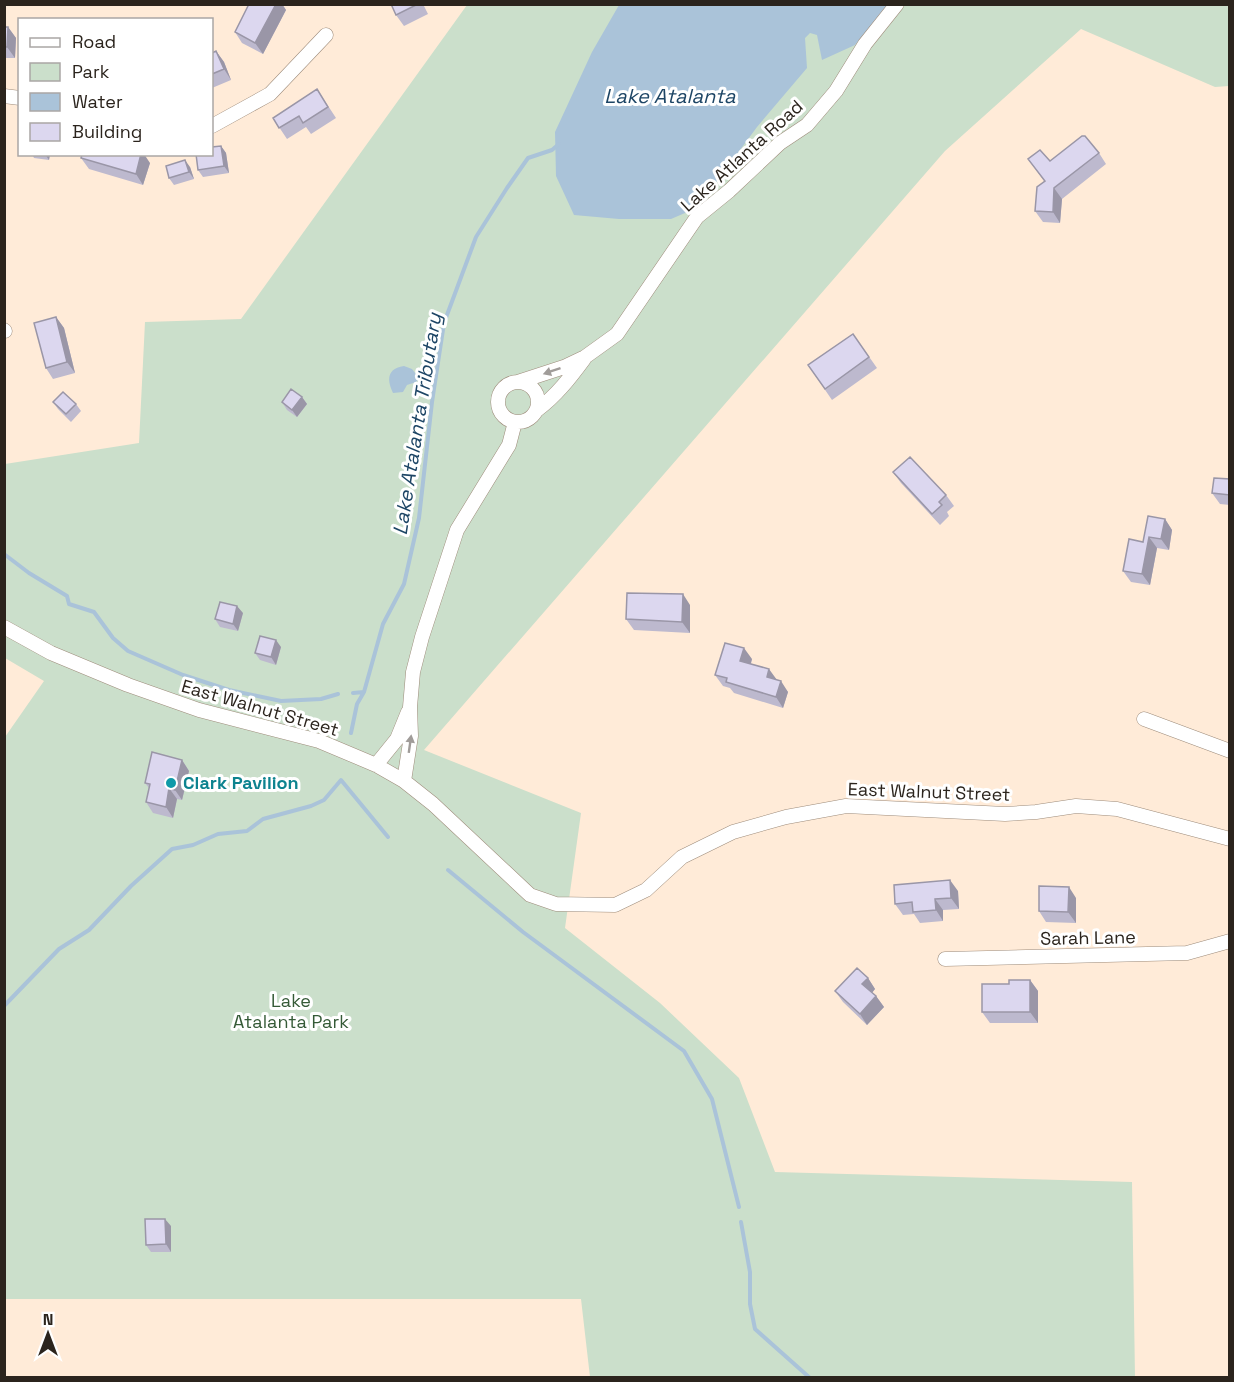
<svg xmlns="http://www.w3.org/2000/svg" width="1234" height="1382" viewBox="0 0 1234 1382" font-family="'Space Grotesk',sans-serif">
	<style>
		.green { fill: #cbdfcb }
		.water { fill: #aac3d9 }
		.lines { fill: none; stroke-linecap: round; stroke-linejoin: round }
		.stream { stroke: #aac3d9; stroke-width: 4 }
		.street-casing { stroke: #9e8c7b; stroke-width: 15 }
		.street { stroke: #fff; stroke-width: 14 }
		.wall { fill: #bdb9ce }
		.shaded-wall { fill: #9a96a7 }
		.building { fill: #dcd7ef; stroke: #9a96a7; stroke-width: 1.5 }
		.oneway { fill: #a09c99 }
		.culture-dot { fill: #0f9aa8; stroke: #fff; stroke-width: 2 }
		.labels { text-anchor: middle; stroke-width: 6; stroke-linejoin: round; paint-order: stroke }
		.street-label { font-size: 18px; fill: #2b241d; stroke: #fff }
		.culture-label { font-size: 18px; font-weight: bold; fill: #0d838f; stroke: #fff; text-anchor: start }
		.park-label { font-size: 18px; fill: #355a37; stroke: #fff }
		.water-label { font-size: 20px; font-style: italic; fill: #1d4565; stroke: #fff }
	</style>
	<rect width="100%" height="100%" fill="#ffebd8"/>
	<!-- green -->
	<path class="green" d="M467 5H1229V86L1215 87 1081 29 945 151 424 750 581 813 565 928 660 1003 739 1078 775 1172 1132 1182 1135 1377H590L581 1299H5V737L44 681 5 658V464L139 443 145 322 241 319Z"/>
	<!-- water -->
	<path class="water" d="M619 5H888L855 45 822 60 817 35 810 33 805 38 807 68 757 127 703 200 692 210 671 219H619L574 215 556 176 555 132 592 52Z
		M404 366 412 369 419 378 416 382 407 385 403 392 393 393C386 379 388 368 404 366Z"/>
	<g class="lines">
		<!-- stream -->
		<path class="stream" d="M4 554 29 573 67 596 69 604 94 612 113 638 128 651 183 675 229 690 281 701 321 699 338 694
			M353 693 364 692
			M351 733 357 704 364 692 383 624 404 584 419 518 432 402 444 323 476 237 507 188 528 158 552 150 559 144
			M448 870 523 932 684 1051 712 1099 739 1207
			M4 1006 59 949 89 930 131 886 172 849 193 845 218 834 247 831 263 819 311 806 324 800 341 780 388 837
			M741 1222 750 1272V1304L755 1329 810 1378"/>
		<defs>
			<path id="street" d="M4 96 20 98
				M212 126 270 94 326 35
				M4 330 5 331
				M498 402a20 20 0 1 1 40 0a20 20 0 1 1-40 0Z
				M518 382 564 367 585 357 617 334 697 217 729 191 780 143 807 125 836 91 865 44 897 4
				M537 410C556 396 570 378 584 359
				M4 627 51 653 128 685 199 710 319 741 376 765 404 781 433 804 530 895 556 904 615 905 646 890 682 857 733 832 786 817 846 806 1005 814 1036 812 1076 806 1117 809 1230 839
				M1144 719 1230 751
				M376 765 397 739 408 712
				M404 781 411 736 410 707 413 672 422 637 457 530 509 445 515 422
				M945 959 1187 953 1230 941"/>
		</defs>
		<!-- street casing -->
		<use href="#street" class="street-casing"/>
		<!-- street -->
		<use href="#street" class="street"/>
	</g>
	<!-- wall -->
	<path class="wall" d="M246 4H282L286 10 263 54 242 43 235 32 248 7Z
		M391 4H423L428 14 404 26 396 15Z
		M4 27H8L16 38 15 58H4Z
		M216 51 224 62 231 80 212 88V53Z
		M317 89 336 118 311 134 306 127 287 139 273 118Z
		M221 146 226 153 229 173 203 177 198 170Z
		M1099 153 1106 164 1062 199 1060 223 1043 222 1035 211 1044 181 1028 159 1050 161Z
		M32 154H50L49 160 34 158Z
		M81 158 150 163 143 185 89 169Z
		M190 167 194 179 174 185 169 178Z
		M56 317 64 328 75 373 53 379 46 368Z
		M853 334 877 368 832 400 808 365Z
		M302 397 307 404 297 417 287 410 282 402Z
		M53 402 76 404 81 411 71 422 58 409Z
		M893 472 946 495 954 506 947 512 949 516 940 525 901 483Z
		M1230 479V505L1220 504 1212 493Z
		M1165 519 1172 530 1169 550 1157 548 1150 585 1131 582 1123 571 1143 542Z
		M690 605V633L634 630 626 619Z
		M243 613 238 631 220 627 215 619Z
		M281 647 276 665 260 660 255 653Z
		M752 659 751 664 777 680 788 692 783 708 734 693 730 688 723 686 715 675Z
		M182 760 189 771 182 800 177 799 173 818 153 813 146 802 149 788 145 783Z
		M958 891 959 909 943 910V921L920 923 914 914 903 915 895 904Z
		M1076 898V923L1046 922 1039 911Z
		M868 978 875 989 872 993 876 996 884 1007 867 1025 843 1002 835 991Z
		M1030 980 1038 991V1023H990L982 1012 1009 984Z
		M171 1226V1252H151L146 1245Z"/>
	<!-- shaded-wall -->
	<path class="shaded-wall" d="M276 4H282L286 10 263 54 255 43Z
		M8 27 16 38 15 58 7 47Z
		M216 51 224 62 231 80 224 69Z
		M221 146 226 153 229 173 224 166Z
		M45 154H50L49 160Z
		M141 154H144L150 163 143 185 136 174Z
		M185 160 190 167 194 179 189 172Z
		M1054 188 1062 199 1060 223 1053 212Z
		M56 317 64 328 75 373 67 362Z
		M302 397 307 404 297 417 292 410Z
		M1165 519 1172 530 1169 550 1161 539Z
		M1149 537 1157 548 1150 585 1142 574Z
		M683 594 690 605V633L682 622Z
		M237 606 243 613 238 631 233 624Z
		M276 640 281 647 276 665 271 657Z
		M744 648 752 659 748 672 740 661Z
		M769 669 777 680 767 677Z
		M781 681 788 692 783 708 776 697Z
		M182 760 189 771 182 800 175 790Z
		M169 788 177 799 173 818 166 807Z
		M950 880 958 891 959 909 951 898Z
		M1069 887 1076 898V923L1068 912Z
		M935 899 943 910V921L936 910Z
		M868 978 875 989 870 995 862 984Z
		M1030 980 1038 991V1023L1030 1012Z
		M876 996 884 1007 867 1025 860 1014Z
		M165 1219 171 1226V1252L166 1244Z"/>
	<!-- building -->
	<path class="building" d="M249 4H276L255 43 235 32Z
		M391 4H418L396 15Z
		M4 27H8L7 47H4Z
		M216 51 224 69 212 74V53Z
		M317 89 328 107 303 123 299 116 279 128 273 118Z
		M1082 136H1085L1099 153 1054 188 1053 212 1035 211 1037 187 1045 181 1028 159 1040 150 1050 161Z
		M221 146 224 166 198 170 196 154H212V147Z
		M82 154H141L136 174 81 158Z
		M185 160 189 172 169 178 166 166Z
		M56 317 67 362 46 368 34 323Z
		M853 334 869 357 825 389 808 365Z
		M291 389 302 397 292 410 282 402Z
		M63 392 76 404 66 414 53 402Z
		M910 457 946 495 939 502 942 505 932 514 893 472Z
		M1214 478 1230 479V495L1212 493Z
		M1148 516 1165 519 1161 539 1149 537 1142 574 1123 571 1129 539 1143 542Z
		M627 593 683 594 682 622 626 619Z
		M220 602 237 606 233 624 215 619Z
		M260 636 276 640 271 657 255 653Z
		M725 643 744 648 740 661 769 669 767 677 781 681 776 697 726 682 727 678 715 675Z
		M152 752 182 760 175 790 169 788 166 807 146 802 150 784 145 783Z
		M950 880 951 898 935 899 936 910 913 912 912 902 895 904 894 885Z
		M1039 886 1069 887 1068 912 1039 911Z
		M857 968 868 978 862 984 876 996 860 1014 835 991Z
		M1009 980H1030V1012H982V984H1009Z
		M145 1219H165L166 1244 146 1245Z"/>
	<!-- one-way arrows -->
	<defs><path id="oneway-solid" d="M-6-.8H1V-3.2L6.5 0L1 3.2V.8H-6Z" transform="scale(1.5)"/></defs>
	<g class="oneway">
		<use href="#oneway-solid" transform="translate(552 371) rotate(161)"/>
		<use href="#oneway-solid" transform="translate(410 744) rotate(-82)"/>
	</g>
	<!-- markers -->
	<circle class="culture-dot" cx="171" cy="783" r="6"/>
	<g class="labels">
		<!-- street labels -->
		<g class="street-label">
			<text transform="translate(742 156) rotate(-42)" y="6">Lake Atlanta Road</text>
			<text transform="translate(260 708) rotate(16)" y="6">East Walnut Street</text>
			<text transform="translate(929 792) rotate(2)" y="6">East Walnut Street</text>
			<text transform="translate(1088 938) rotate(-1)" y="6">Sarah Lane</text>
		</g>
		<!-- culture labels -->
		<g class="culture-label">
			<text x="183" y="789">Clark Pavilion</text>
		</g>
		<!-- park labels -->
		<g class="park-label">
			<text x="291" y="1007">Lake<tspan x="291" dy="21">Atalanta Park</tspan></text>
		</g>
		<!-- water labels -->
		<g class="water-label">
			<text x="670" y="103">Lake Atalanta</text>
			<text transform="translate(417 424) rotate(-81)" y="7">Lake Atalanta Tributary</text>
		</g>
	</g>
	<!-- border -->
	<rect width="1234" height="1382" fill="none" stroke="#2b241d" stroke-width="12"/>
	<!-- legend -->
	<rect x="18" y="18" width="195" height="138" fill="#ffffff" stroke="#aaa7a5" stroke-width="1.5"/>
	<rect x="30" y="38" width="30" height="9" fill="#ffffff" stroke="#aaa7a5" stroke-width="1.5"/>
	<text x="72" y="48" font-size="18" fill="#2b241d">Road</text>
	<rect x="30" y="63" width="30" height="18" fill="#cbdfcb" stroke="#aaa7a5" stroke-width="1.5"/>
	<text x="72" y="78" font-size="18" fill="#2b241d">Park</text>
	<rect x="30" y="93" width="30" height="18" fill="#aac3d9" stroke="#aaa7a5" stroke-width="1.5"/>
	<text x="72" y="108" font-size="18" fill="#2b241d">Water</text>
	<rect x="30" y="123" width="30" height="18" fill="#dcd7ef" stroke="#aaa7a5" stroke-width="1.5"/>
	<text x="72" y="138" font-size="18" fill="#2b241d">Building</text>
	<!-- north arrow -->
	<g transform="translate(48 1334)" stroke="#ffffff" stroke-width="4.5" paint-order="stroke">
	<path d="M0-4.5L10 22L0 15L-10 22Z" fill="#2b241d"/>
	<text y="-9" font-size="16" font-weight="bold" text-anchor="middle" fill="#2b241d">N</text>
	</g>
</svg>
